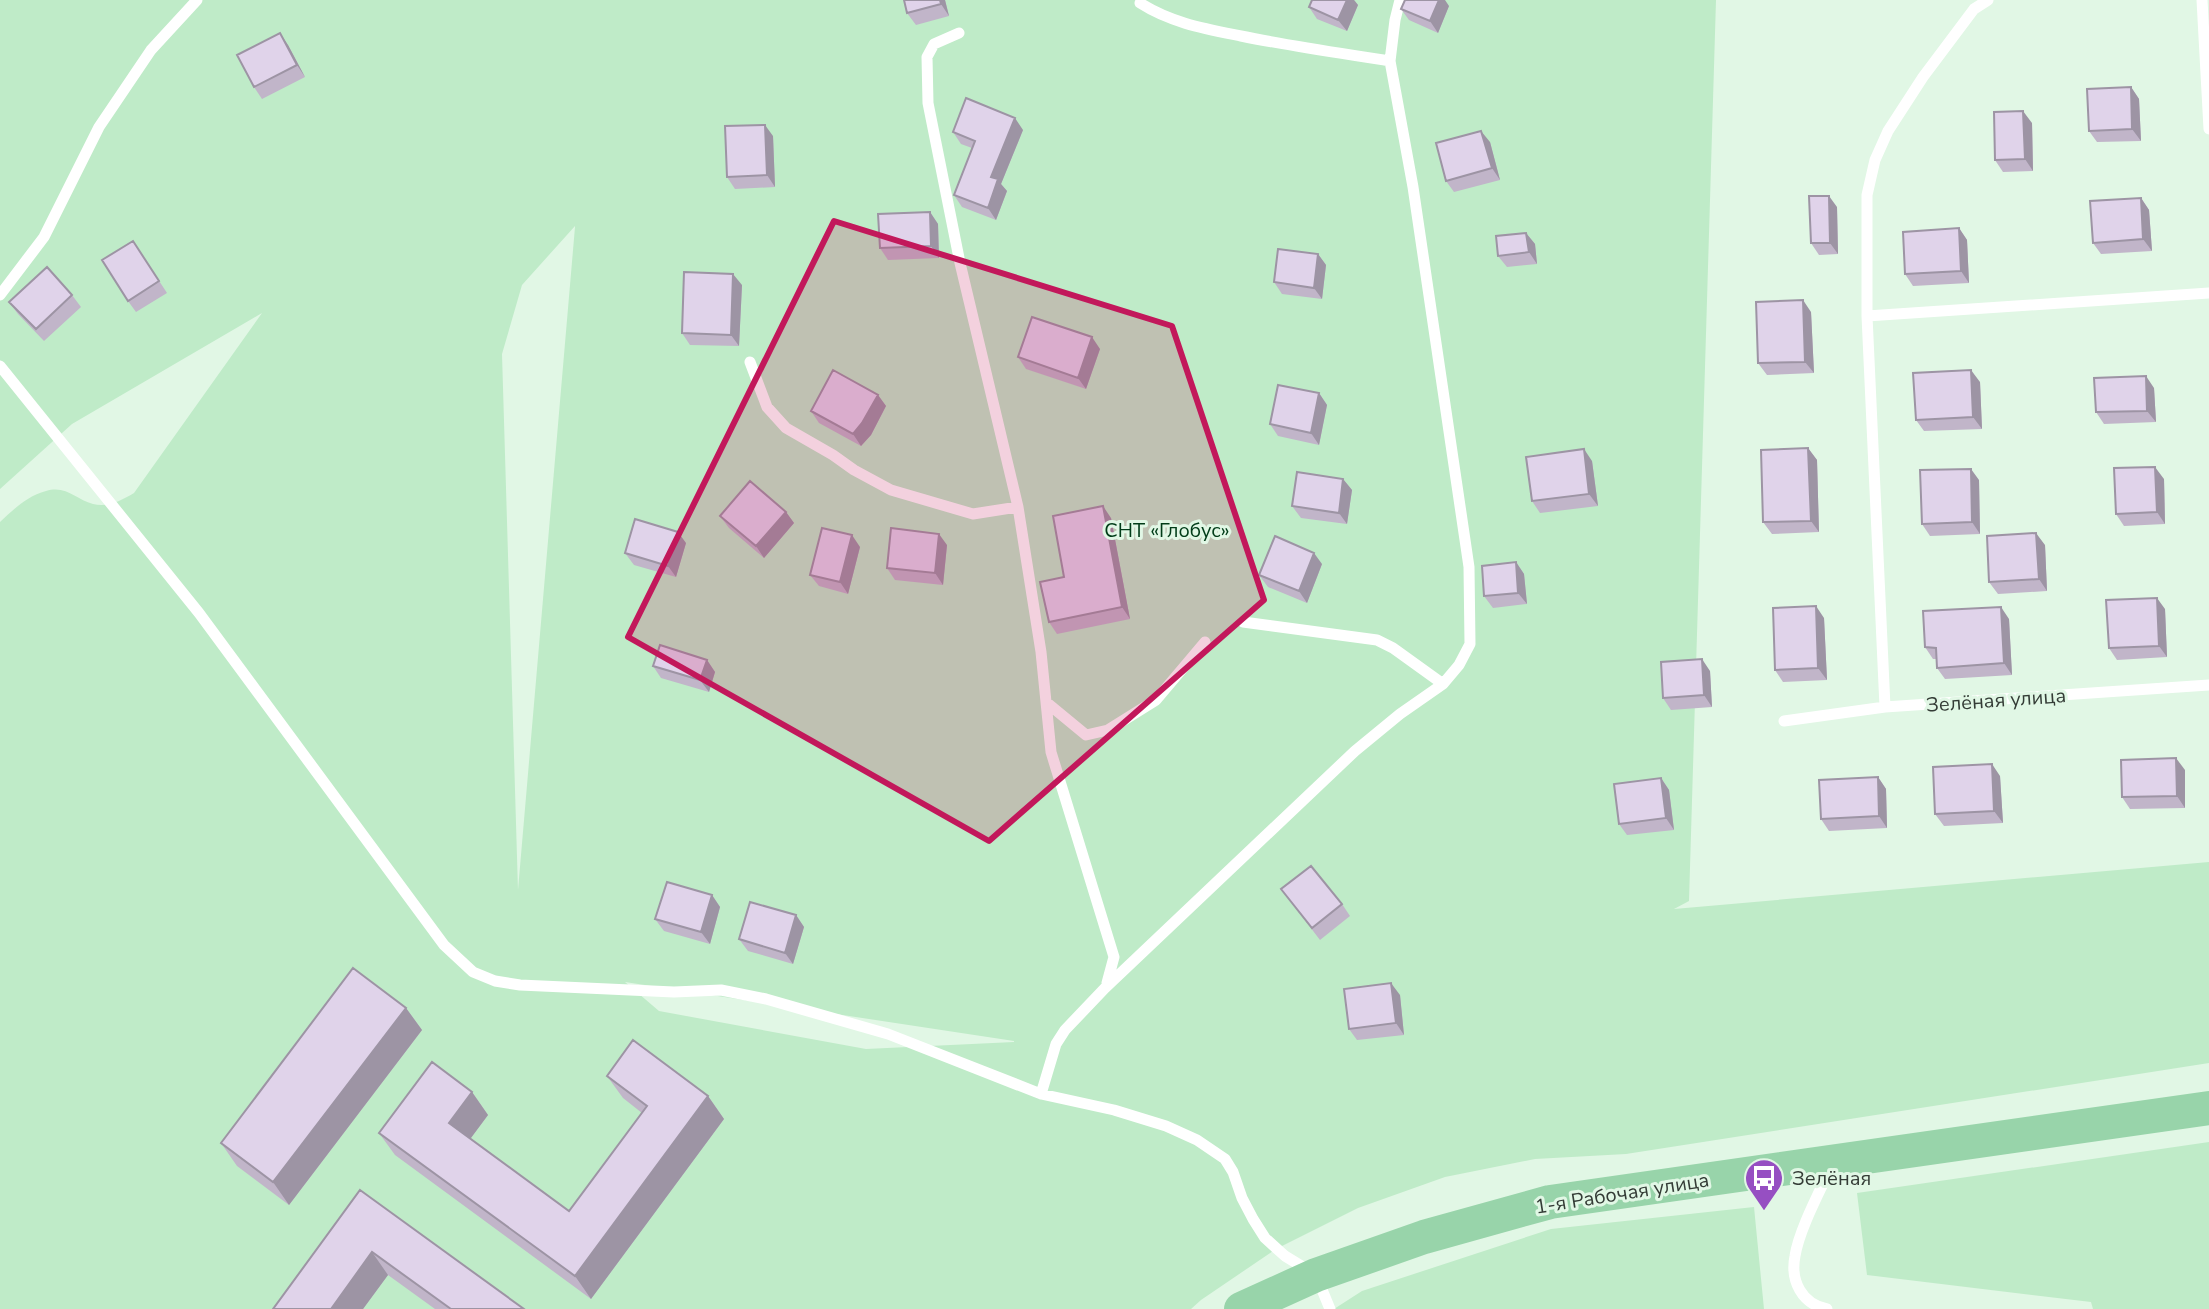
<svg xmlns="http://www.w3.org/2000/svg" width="2209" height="1309" viewBox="0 0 2209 1309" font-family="'Nunito Sans',sans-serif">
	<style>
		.green { fill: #bfebc8; fill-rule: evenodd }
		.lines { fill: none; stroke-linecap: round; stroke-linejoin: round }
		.service { stroke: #fff; stroke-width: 11 }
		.primary { stroke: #98d4aa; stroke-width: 34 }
		.wall { fill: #c1b5c9 }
		.shaded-wall { fill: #9d94a4 }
		.building { fill: #e0d3ea; stroke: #9d94a4; stroke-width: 2 }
		.marked { fill: #c2185b; fill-opacity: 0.2; stroke: #c2185b; stroke-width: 6; stroke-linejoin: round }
		.labels { text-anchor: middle; stroke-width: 6; stroke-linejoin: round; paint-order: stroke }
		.park-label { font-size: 20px; fill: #013c18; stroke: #e1f7e5 }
		.street-label { font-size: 20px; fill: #343c36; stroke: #e1f7e5 }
		.poi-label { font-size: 20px; fill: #343c36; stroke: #e1f7e5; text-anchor: start }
	</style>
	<rect width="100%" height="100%" fill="#e1f7e5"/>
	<!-- green -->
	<path class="green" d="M0 0H1716L1689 901 1674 909 2209 862V1063L1626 1154 1535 1159 1445 1177 1358 1208 1276 1249 1201 1300 1191 1309H0V522C14 509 27 496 46 491 67 485 76 500 93 504 108 508 122 500 134 493L262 313 72 424 0 489ZM575 226V227L518 890 502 354 522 285ZM625 982 1014 1041V1042L866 1049 659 1011Z
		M2209 1142V1309H2093L2091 1302 1867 1275 1857 1193Z
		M1754 1207 1764 1309H1334L1362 1291 1551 1229Z"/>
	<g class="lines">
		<!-- service -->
		<path class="service" d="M2202 0 2209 129
			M1140 3C1171 23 1206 29 1241 36 1290 46 1340 53 1390 61
			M959 33 934 44 927 57 928 103 960 263 1018 507 1041 652 1051 752 1114 957 1107 983
			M0 295 44 237 99 127 151 50 197 0
			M1867 316 2209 293
			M750 362 767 407 786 428 833 455 854 470 891 490 973 514 1018 507
			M0 366 199 613 444 945 473 972 495 981 520 985 674 992 721 990 766 999 888 1034 1041 1094 1114 1110 1166 1126 1197 1140 1225 1159 1233 1172 1242 1198 1253 1219 1265 1238 1285 1256 1316 1275 1330 1309
			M1243 622 1377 640 1393 648 1443 684
			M1046 702 1086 735 1108 730 1156 700 1205 642
			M1885 707 1867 316V195L1875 160 1888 131 1923 77 1974 9 1988 0
			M1784 721 1885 707 2209 685
			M1041 1094 1056 1044 1065 1030 1105 988 1355 751 1400 714 1443 684 1459 665 1470 644 1469 567 1413 187 1390 61 1395 20 1400 0
			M1827 1309C1802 1304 1790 1281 1795 1256 1799 1230 1820 1191 1831 1167"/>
		<!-- primary -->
		<path class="primary" d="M1241 1309 1316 1275 1424 1237 1550 1202 2209 1108"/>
	</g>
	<!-- wall -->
	<path class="wall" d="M904 0H945L949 16 916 25 907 13Z
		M1312 0H1354L1358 5 1347 31 1317 19 1309 7Z
		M1449 6 1438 33 1409 20 1401 9Z
		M288 45 305 77 262 99 254 87Z
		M2131 87 2139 99 2141 141 2097 142 2089 131Z
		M2032 123 2033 171 2003 172 1995 160Z
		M1023 130 1001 184 1007 191 996 220 962 207 954 195 972 148 961 144 953 132Z
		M773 136 775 187 735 189 727 177Z
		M1490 142 1500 180 1454 192 1446 181Z
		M2141 198 2149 210 2152 251 2101 254 2093 243Z
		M1837 207 1838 254 1819 255 1811 243Z
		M930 212 938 224 939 258 888 260 880 248Z
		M1959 228 1967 240 1969 283 1913 286 1905 274Z
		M1526 233 1535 244 1537 264 1507 267 1498 256Z
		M133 241 167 293 136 312 128 301Z
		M1318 254 1326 265 1322 299 1282 294 1274 282Z
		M742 285 739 346 690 345 682 333Z
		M72 295 81 307 44 341 18 314 9 302Z
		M1811 312 1814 373 1767 375 1758 363Z
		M1100 349 1086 389 1026 369 1018 357Z
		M1980 382 1982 429 1924 431 1916 420Z
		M2154 388 2156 422 2104 424 2096 412Z
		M1319 393 1327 405 1319 445 1278 436 1270 424Z
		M878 395 886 406 871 435 861 446 819 423 811 411Z
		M1808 448 1817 460 1819 532 1772 534 1763 522Z
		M1592 461 1598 506 1540 513 1532 501Z
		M1343 479 1352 490 1347 524 1301 518 1292 506Z
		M2164 479 2165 524 2124 526 2116 514Z
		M1979 480 1980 534 1930 536 1922 524Z
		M786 512 794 523 764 558 729 528 720 516Z
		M1111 518 1130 619 1057 634 1049 622 1064 577Z
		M686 543 676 577 634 565 625 553Z
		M947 545 943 585 895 580 887 568Z
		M2045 545 2047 591 1998 594 1989 582Z
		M860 547 848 594 819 586 810 575Z
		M1516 562 1524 574 1527 604 1493 608 1484 596Z
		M1322 564 1307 603 1268 587 1259 575Z
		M2165 609 2167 657 2117 660 2109 648Z
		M1824 618 1827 680 1783 682 1775 670Z
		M2009 619 2012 675 1945 679 1937 668 1936 659H1933L1925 647Z
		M707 660 715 672 709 692 661 678 653 666Z
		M1710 671 1712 707 1671 710 1663 698Z
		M2185 770V808L2130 809 2122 797Z
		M2000 776 2003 823 1944 826 1935 814Z
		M1878 777 1886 789 1887 828 1829 831 1821 819Z
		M1661 778 1669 790 1674 830 1627 835 1619 824Z
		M1281 889 1342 904 1350 916 1320 940Z
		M712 895 720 907 710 944 664 931 655 919Z
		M796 915 804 927 793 964 748 951 739 939Z
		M1400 995 1404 1035 1357 1040 1349 1029Z
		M406 1008 422 1030 289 1205 237 1166 221 1143Z
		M607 1076 708 1096 724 1119 591 1299 395 1155 379 1133 472 1092 488 1115 470 1139 569 1211 642 1113 623 1098Z
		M360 1190 524 1309H435L388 1275 363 1309H273Z"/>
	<!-- shaded-wall -->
	<path class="shaded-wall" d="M940 0H945L949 16 941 4Z
		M1347 0H1354L1358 5 1347 31 1338 20Z
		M1439 0H1445L1449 6 1438 33 1430 21Z
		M280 33 288 45 305 77 297 65Z
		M2131 87 2139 99 2141 141 2132 129Z
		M2023 111 2032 123 2033 171 2025 159Z
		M1015 118 1023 130 1001 184 1007 191 996 220 988 208 991 177Z
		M765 125 773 136 775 187 767 175Z
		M1481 131 1490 142 1500 180 1492 168Z
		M1829 196 1837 207 1838 254 1830 243Z
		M2141 198 2149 210 2152 251 2143 239Z
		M930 212 938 224 939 258 931 246Z
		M1959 228 1967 240 1969 283 1961 271Z
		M1526 233 1535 244 1537 264 1529 252Z
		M1318 254 1326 265 1322 299 1314 288Z
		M733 274 742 285 739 346 731 335Z
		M1803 300 1811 312 1814 373 1805 362Z
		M1092 337 1100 349 1086 389 1078 378Z
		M1971 370 1980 382 1982 429 1973 417Z
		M2146 376 2154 388 2156 422 2147 411Z
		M1319 393 1327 405 1319 445 1311 433Z
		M878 395 886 406 871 435 861 446 853 434Z
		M1808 448 1817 460 1819 532 1811 521Z
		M1584 449 1592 461 1598 506 1589 494Z
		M2155 467 2164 479 2165 524 2157 512Z
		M1971 469 1979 480 1980 534 1972 522Z
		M1343 479 1352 490 1347 524 1339 513Z
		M1103 506 1111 518 1130 619 1122 607Z
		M786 512 794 523 764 558 756 546Z
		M678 532 686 543 676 577 668 566Z
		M2036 533 2045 545 2047 591 2039 579Z
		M939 534 947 545 943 585 935 573Z
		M852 535 860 547 848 594 840 582Z
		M1314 553 1322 564 1307 603 1299 591Z
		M1516 562 1524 574 1527 604 1518 593Z
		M2157 598 2165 609 2167 657 2159 646Z
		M1816 606 1824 618 1827 680 1818 668Z
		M2001 607 2009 619 2012 675 2004 663Z
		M1702 659 1710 671 1712 707 1704 695Z
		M707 660 715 672 709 692 700 680Z
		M2176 758 2185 770V808L2177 796Z
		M1992 764 2000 776 2003 823 1994 811Z
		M1878 777 1886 789 1887 828 1879 816Z
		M1661 778 1669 790 1674 830 1666 818Z
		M712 895 720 907 710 944 701 932Z
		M796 915 804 927 793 964 785 953Z
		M1391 983 1400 995 1404 1035 1396 1023Z
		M406 1008 422 1030 289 1205 273 1182Z
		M472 1092 488 1115 465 1146 449 1123Z
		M708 1096 724 1119 591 1299 575 1276Z
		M372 1252 388 1275 363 1309H331Z"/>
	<!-- building -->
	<path class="building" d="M904 0H940L941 4 907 13Z
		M1312 0H1347L1338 20 1309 7Z
		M1405 0H1439L1430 21 1401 9Z
		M280 33 297 65 254 87 237 55Z
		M2131 87 2132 129 2089 131 2087 89Z
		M966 98 1015 118 991 177 998 179 988 208 954 195 975 141 953 132Z
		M2023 111 2025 159 1995 160 1994 112Z
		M765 125 767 175 727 177 725 126Z
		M1481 131 1492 168 1446 181 1436 143Z
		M1809 196H1829L1830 243H1811Z
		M2141 198 2143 239 2093 243 2090 201Z
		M930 212 931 246 880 248 878 214Z
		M1959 228 1961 271 1905 274 1903 232Z
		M1526 233 1529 252 1498 256 1496 236Z
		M133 241 159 281 128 301 102 260Z
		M1278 249 1318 254 1314 288 1274 282Z
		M47 267 72 295 36 329 9 302Z
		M684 272 733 274 731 335 682 333Z
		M1803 300 1805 362 1758 363 1756 302Z
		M1032 317 1092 337 1078 378 1018 357Z
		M833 370 878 395 862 423 853 434 811 411Z
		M1971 370 1973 417 1916 420 1913 373Z
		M2146 376 2147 411 2096 412 2094 378Z
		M1278 385 1319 393 1311 433 1270 424Z
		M1808 448 1811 521 1763 522 1761 450Z
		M1584 449 1589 494 1532 501 1526 457Z
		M2155 467 2157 512 2116 514 2114 468Z
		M1971 469 1972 522 1922 524 1920 470Z
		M1297 472 1343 479 1339 513 1292 506Z
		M750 481 786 512 756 546 720 516Z
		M1103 506 1122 607 1049 622 1040 582 1064 577 1053 516Z
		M635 519 678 532 668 566 625 553Z
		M822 528 852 535 840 582 810 575Z
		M891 528 939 534 935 573 887 568Z
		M2036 533 2039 579 1989 582 1987 536Z
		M1275 536 1314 553 1299 591 1259 575Z
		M1516 562 1518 593 1484 596 1482 566Z
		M2157 598 2159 646 2109 648 2106 600Z
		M1816 606 1818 668 1775 670 1773 608Z
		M2001 607 2004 663 1937 668 1936 648 1925 647 1923 611Z
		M660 645 707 660 700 680 653 666Z
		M1702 659 1704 695 1663 698 1661 662Z
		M2176 758 2177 796 2122 797 2121 760Z
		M1992 764 1994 811 1935 814 1933 767Z
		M1878 777 1879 816 1821 819 1819 780Z
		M1661 778 1666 818 1619 824 1614 784Z
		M1311 866 1342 904 1312 928 1281 889Z
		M667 882 712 895 701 932 655 919Z
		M750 902 796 915 785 953 739 939Z
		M353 968 406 1008 273 1182 221 1143Z
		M1391 983 1396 1023 1349 1029 1344 989Z
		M633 1040 708 1096 575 1276 379 1133 432 1062 472 1092 449 1123 569 1211 647 1106 607 1076Z
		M360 1190 524 1309H451L372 1252 331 1309H273Z"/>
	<!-- marked area -->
	<path class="marked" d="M834 221 1172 326 1264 600 989 841 628 637Z"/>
	<!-- icons -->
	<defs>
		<symbol id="bus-pin" viewBox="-11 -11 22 30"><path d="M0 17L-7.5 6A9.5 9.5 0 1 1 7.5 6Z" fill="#964fc2" stroke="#e1f7e5"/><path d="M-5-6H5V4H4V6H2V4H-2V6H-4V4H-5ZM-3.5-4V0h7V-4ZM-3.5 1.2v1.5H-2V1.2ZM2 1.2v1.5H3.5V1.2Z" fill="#fff"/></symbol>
	</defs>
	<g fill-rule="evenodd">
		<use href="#bus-pin" x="1742" y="1156" width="44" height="60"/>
	</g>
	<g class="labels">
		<!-- park labels -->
		<g class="park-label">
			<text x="1167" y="537">СНТ «Глобус»</text>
		</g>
		<!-- street labels -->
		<g class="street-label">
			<text transform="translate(1996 700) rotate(-4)" y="7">Зелёная улица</text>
			<text transform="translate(1622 1193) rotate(-9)" y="7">1-я Рабочая улица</text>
		</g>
		<!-- poi labels -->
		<g class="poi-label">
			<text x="1792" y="1185">Зелёная</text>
		</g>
	</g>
</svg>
